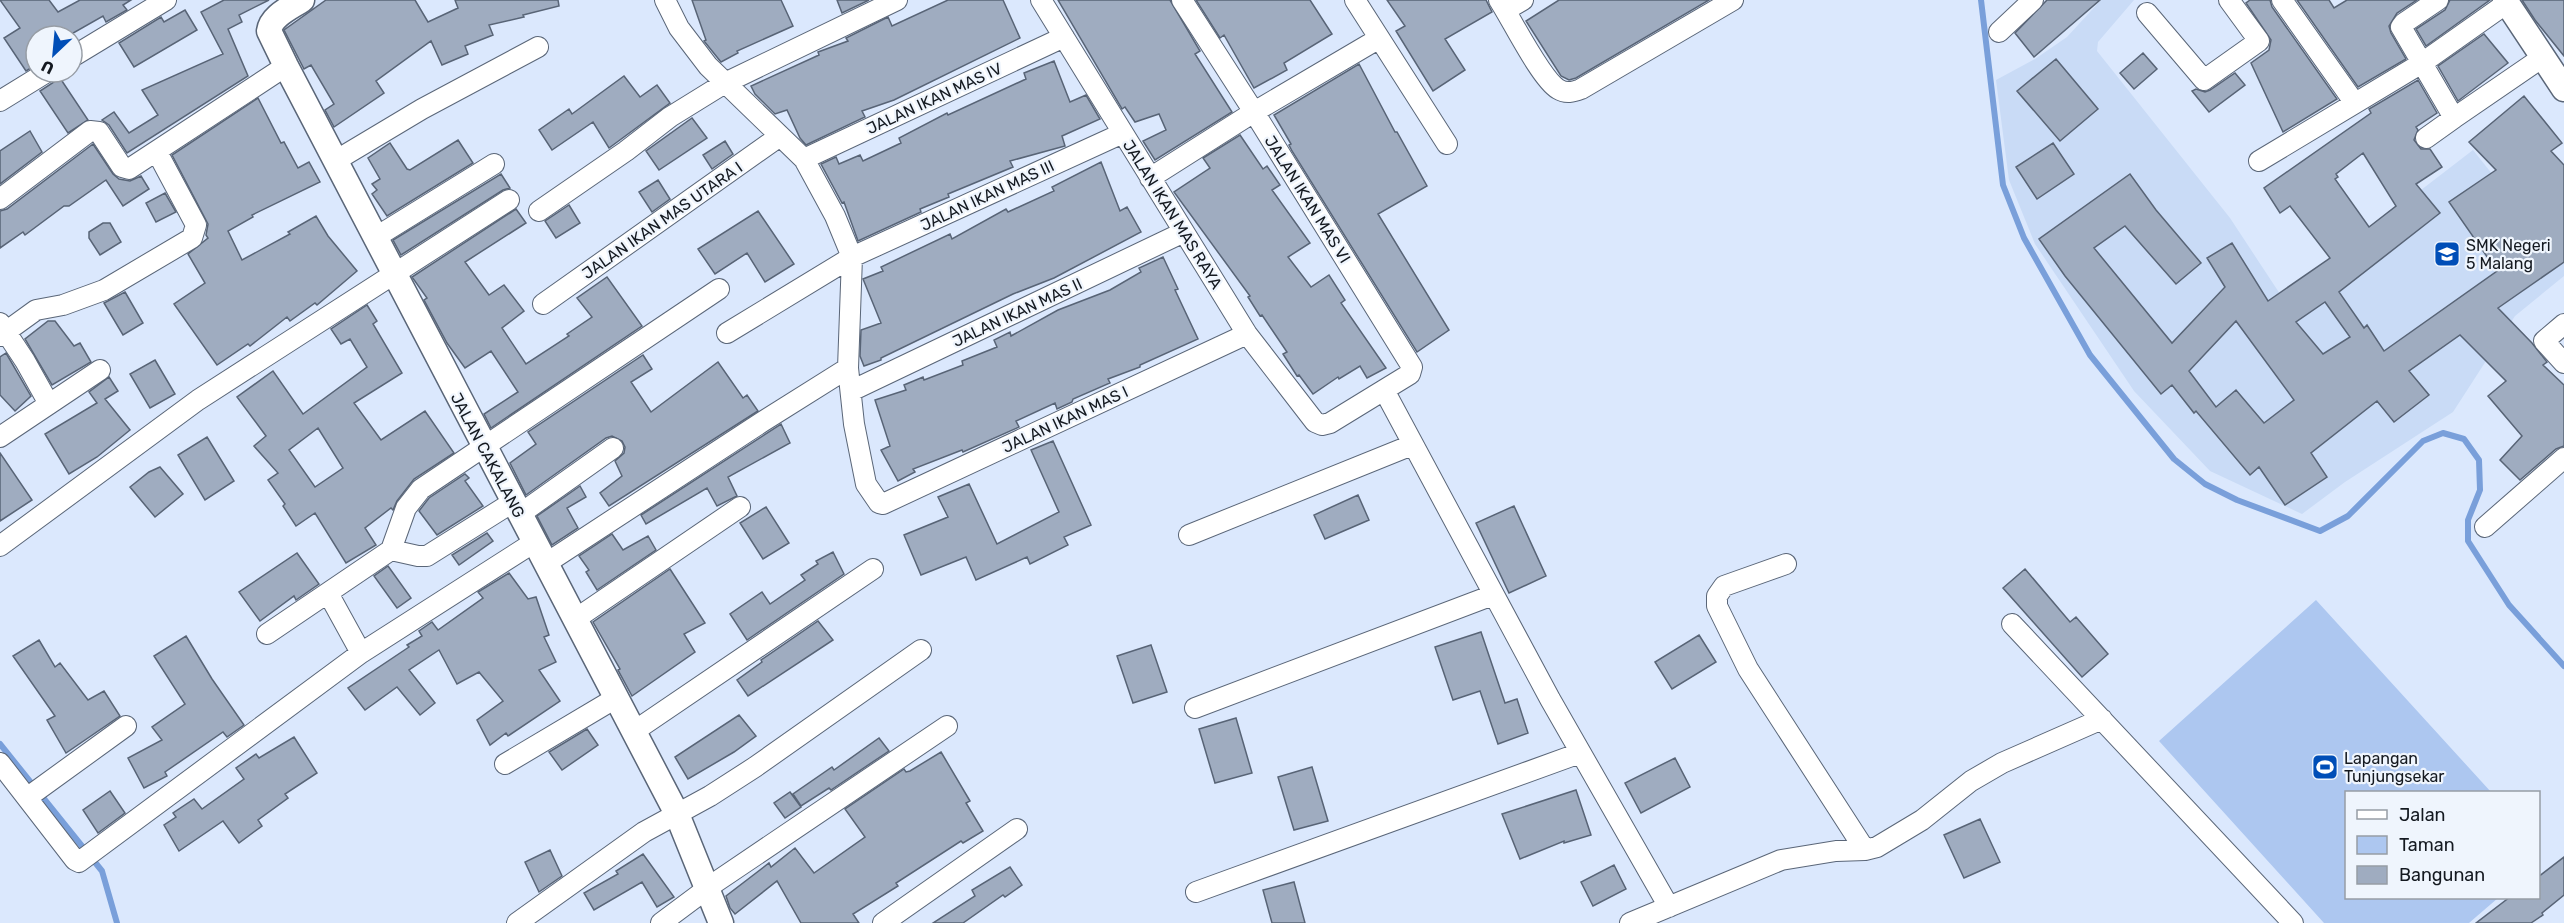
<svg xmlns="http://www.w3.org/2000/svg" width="2564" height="923" viewBox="0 0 2564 923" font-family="Rubik,sans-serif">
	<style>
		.built { fill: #c9dbf6 }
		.green { fill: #adc7f0 }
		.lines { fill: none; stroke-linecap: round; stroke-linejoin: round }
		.stream { stroke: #799fda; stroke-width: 6 }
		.building { fill: #9facc0; stroke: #586476; stroke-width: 1.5; fill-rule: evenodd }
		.minor-casing { stroke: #5a6678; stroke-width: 22 }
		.tertiary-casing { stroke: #5a6678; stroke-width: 27 }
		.minor { stroke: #fff; stroke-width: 20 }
		.tertiary { stroke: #fff; stroke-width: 24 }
		.labels { text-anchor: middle; stroke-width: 4.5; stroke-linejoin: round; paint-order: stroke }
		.street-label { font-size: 16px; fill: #141920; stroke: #eff5fd }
		.poi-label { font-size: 16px; fill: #141920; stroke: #eff5fd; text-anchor: start }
	</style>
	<rect width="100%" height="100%" fill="#dbe8fd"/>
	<!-- built -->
	<path class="built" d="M2101 0H2134L2098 42 2097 51 2230 218 2282 297 2473 150 2564 264V276L2515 316 2453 412 2345 482 2302 514 2210 471 2134 391 2035 244 2009 180 1996 80 2035 59 2067 37Z"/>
	<!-- green -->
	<path class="green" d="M2316 600 2491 792H2346V898H2498L2469 923H2324L2159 741Z"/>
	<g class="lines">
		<!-- stream -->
		<path class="stream" d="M1981 0 2003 185 2024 238 2090 355 2174 459 2205 484 2237 500 2320 531 2348 516 2423 441 2443 433 2464 439 2479 460 2480 490 2468 520V541L2509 605 2564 666
			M0 744 102 871 117 923"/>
	</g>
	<!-- building -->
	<path class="building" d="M0 0H49L58 12 80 0H131L123 5 127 10 106 22 103 16 68 36H36V65L26 71 4 38 20 28Z
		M224 0H269L239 15 242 22 228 29 248 76 127 153 109 125 102 120 114 112 129 133 158 115 142 90 223 54 201 12Z
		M326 0H415L428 22 458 8 455 0H558L559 6 523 15 524 17 489 25 493 35 465 46 468 54 442 65 431 41 376 81 384 93 334 127 325 110 334 104 311 65 304 69 284 30Z
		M692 0H781L793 26 737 51 738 53 721 62 704 41 706 40Z
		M837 0H869L842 13Z
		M948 0H1003L1020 38 894 100 862 111 865 117 806 145 800 138 787 110 775 114 755 94 751 86 819 55 818 52 848 41 846 38 888 17 892 26Z
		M1058 0H1170L1200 51 1195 54 1232 112 1155 160 1143 141 1166 130 1159 114 1135 122 1125 107 1122 109Z
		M1196 0H1310L1332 34 1284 63 1287 70 1254 88 1224 35 1220 38Z
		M1387 0H1486L1492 12 1445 39 1465 70 1433 91 1396 31 1405 26Z
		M1559 0H1709L1576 78 1569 80 1561 76 1526 21Z
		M2047 0H2100L2034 57 2015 33Z
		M2250 0H2270L2272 7 2337 99 2283 132 2251 63 2269 50 2271 40 2246 3Z
		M2297 0H2329L2334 8 2347 0H2417L2397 13 2389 26 2391 33 2406 59 2358 87Z
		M2450 0H2490L2426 46 2416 29 2445 10Z
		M2522 0H2564V56L2535 20Z
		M185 10 197 30 134 67 119 43 161 17 164 22Z
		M2484 34 2508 63 2458 101 2438 66Z
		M2143 53 2157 69 2134 89 2120 73Z
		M2056 59 2098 109 2060 141 2017 91Z
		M1054 61 1070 102 1086 95 1100 119 1062 136 1065 146 1010 161 1013 167 948 194 949 197 920 209 921 212 858 241 844 202 842 203 821 164 836 157 839 164 860 155 863 161 901 143 899 138 947 113 948 115 1026 79 1024 73Z
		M1359 64 1395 132H1397L1427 186 1378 214 1449 330 1417 352 1292 151 1289 145 1291 144 1274 115Z
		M2235 73 2245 85 2209 112 2192 91 2196 89 2205 92 2210 90Z
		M58 75 88 120 68 133 40 91 54 82Z
		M624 76 640 97 657 85 670 103 609 148 593 122 552 150 539 130 569 109 572 114Z
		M2418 80 2437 113 2416 127 2418 130 2414 140 2421 149H2430L2442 167 2416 184 2440 213 2339 292 2364 328 2367 325 2384 351 2497 271 2449 202 2496 170 2469 142 2524 96 2562 143 2551 151 2564 165V262L2498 308 2532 343 2547 362 2543 365 2564 385V446L2556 449 2520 480 2500 460 2522 436 2488 396 2506 381 2460 335 2409 371 2429 395 2394 422 2377 401 2311 453 2327 477 2285 505 2259 467 2250 475 2196 411 2194 413 2172 385 2161 394 2065 276 2039 239 2130 174 2156 210 2201 263 2176 284 2125 226 2094 248 2172 343 2225 287 2207 258 2232 243 2268 301 2330 258 2290 206 2280 213 2264 188 2371 113 2369 109ZM2363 153 2396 206 2369 227 2335 179 2338 177 2336 174ZM2325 302 2350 337 2323 354 2296 322ZM2236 321 2294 400 2264 423 2236 390 2216 407 2189 371Z
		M258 98 281 143 284 142 298 168 309 162 320 182 252 215 253 217 228 231 242 260 290 234 288 232 316 216 328 236 357 271 317 305 315 303 290 321 287 317 250 346 248 344 217 365 174 304 205 283 188 254 208 238 206 235 208 224 172 155Z
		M692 118 707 138 659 170 646 151Z
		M30 131 42 152 0 184V151Z
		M1240 135 1263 169 1267 166 1280 185 1272 190 1310 243 1288 257 1311 287 1329 275 1345 300 1341 303 1386 368 1367 378 1360 366 1339 379 1338 377 1313 394 1299 375 1297 376 1283 354 1287 352 1262 315 1260 316 1248 297 1250 296 1174 192 1210 168 1203 158Z
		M458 140 473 163 387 216 372 194 377 190 372 184 380 179 368 158 390 143 407 169 410 170Z
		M725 141 733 154 712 169 703 155Z
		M2053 143 2074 174 2037 199 2016 167Z
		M93 144 113 174 119 179 130 181 141 176 149 189 123 206 106 180 69 206H64L25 235 23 232 0 248V211L7 209Z
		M1101 162 1120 211 1127 207 1141 232 1054 278 1013 294 881 358V360L864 366 860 356 861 330 881 323 863 279 883 271 881 267 950 234 952 239 1006 209 1008 212 1054 191 1052 187Z
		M501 174 510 188 503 190 401 255 393 240Z
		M658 180 670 199 652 212 639 192Z
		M165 193 176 212 156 222 146 203Z
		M569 205 580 223 556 238 545 221Z
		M516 209 526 223 465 262 489 295 504 285 524 311 502 328 526 364 569 336 567 334 592 317 577 298 607 277 642 326 491 428 484 414 518 392 491 351 465 368 447 343 424 300 427 298 412 277Z
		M758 211 794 264 765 282 747 253 715 274 698 249Z
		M103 223H110L121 242 100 255 89 238V232Z
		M1163 257 1178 289 1175 290 1198 339 1140 365V367L1108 379 1110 383 1073 399 1072 402 1057 409 1055 403 1016 421 1019 427 963 452 962 450 913 469 915 472 898 481 881 450 890 446 875 400 906 390 904 385 923 377 924 380 963 365 962 361 997 347 994 340 1010 332 1011 336 1058 310 1110 290 1141 272 1139 268Z
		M125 292 143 323 123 335 104 303Z
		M367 305 377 321 373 324 402 373 354 403 381 440 425 411 454 453 414 479 397 501 393 510 391 508 365 528 376 545 346 563 315 513 296 526 283 506 285 504 268 480 278 473 254 446 266 436 237 397 273 371 303 414 367 367 350 339 341 344 331 329ZM318 428 343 468 315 487 289 450Z
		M48 321H55L74 346 80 343 91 362 52 385 25 339Z
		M6 353 31 396 15 411 0 395V357Z
		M643 355 652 369 631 382 651 412 718 362 743 398 747 395 758 411 609 506 600 493 622 476 615 461 624 453 625 447 622 441 612 436 606 438 526 495 510 463 536 444 528 432Z
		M155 360 175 394 150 408 130 374Z
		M109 377 118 391 105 399 130 430 97 457 69 474 45 434 97 403 89 392Z
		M781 424 790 443 728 477 737 496 717 506 707 488 646 524 641 515Z
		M207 437 234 481 205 500 178 455Z
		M1053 441 1091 525 1064 537 1068 545 1030 564 1027 557 976 580 966 557 921 575 904 535 948 517 938 497 969 484 997 544 1059 512 1031 450Z
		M0 453 32 500 0 521Z
		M160 467 183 494 155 517 130 487 149 472Z
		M465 474 469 478 465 481 483 506 437 535 419 511 429 498Z
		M580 486 586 497 567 508 578 528 552 545 537 516Z
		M1358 495 1369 520 1325 539 1314 515Z
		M1514 506 1546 576 1509 593 1476 523Z
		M766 507 789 543 763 559 740 523Z
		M487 533 493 541 459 565 452 555Z
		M612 534 623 550 648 536 656 550 597 590 586 572 589 570 579 556Z
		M833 552 844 574 747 640 730 614 762 592 770 604 805 580 801 575 818 564 816 561Z
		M297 553 319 584 296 600 294 596 260 621 239 592Z
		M388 566 411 598 397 608 374 576Z
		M670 569 705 623 684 634 695 652 632 696 618 670 620 669 593 622Z
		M2025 569 2070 622 2076 617 2108 654 2082 677 2003 588Z
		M509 573 528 599 536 597 549 635 544 637 556 662 539 670 560 701 508 736 506 733 490 745 477 720 503 701 479 672 457 684 439 650 409 670 435 703 420 715 397 687 365 710 348 688 409 647 407 645 422 636 419 631 432 622 438 630 483 598 478 592Z
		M818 621 833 640 748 696 737 680 762 662 761 660Z
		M1481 632 1505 703 1517 699 1528 733 1498 744 1480 691 1453 700 1435 647Z
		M1699 635 1716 662 1672 689 1655 662Z
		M186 636 212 679 244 725 227 737 223 732 165 772 167 776 144 788 128 758 162 740 152 727 185 704 154 656Z
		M39 640 55 667 60 663 88 700 104 691 120 716 66 753 47 720 55 716 13 656Z
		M1151 645 1167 692 1133 703 1117 656Z
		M739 715 756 736 734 752 688 779 675 757Z
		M1236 718 1252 773 1215 783 1199 729Z
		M587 729 598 745 562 770 549 752Z
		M294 737 317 773 285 794 288 798 258 820 262 826 239 843 223 821 179 851 164 825 176 817 173 813 194 799 202 809 244 779 236 768 256 754 259 758Z
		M879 738 889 751 831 790 829 788 801 806 793 794 832 767 834 770Z
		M941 752 970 801 966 803 983 831 963 843 961 841 896 883 898 886 853 914 859 923H801L777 881 735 914 730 908 726 896 769 863 771 867 795 848 814 873 865 837 845 809 904 769 906 772 910 771Z
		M1675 758 1690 787 1641 813 1625 783Z
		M1312 767 1328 821 1294 830 1278 777Z
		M1576 790 1591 835 1564 843V841L1520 859 1502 814Z
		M110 791 125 813 98 833 83 810Z
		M790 792 801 807 785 818 774 803Z
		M1980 819 2000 862 1964 878 1944 835Z
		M550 850 562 876 539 892 525 862Z
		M643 854 674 897 657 907 642 882 594 910 584 893 618 874 616 871Z
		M2564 857V895L2542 913 2543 915 2531 923H2476L2510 897H2538V877Z
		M1614 865 1626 889 1593 906 1581 882Z
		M1010 867 1022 885 1005 897 1003 895 963 923H933L975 896 972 890Z
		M1294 882 1305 923H1272L1263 890Z"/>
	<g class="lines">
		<defs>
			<path id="minor" d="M665 0 679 28 708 66 804 159 835 216 852 257 848 368 854 424 866 484 879 503 883 504 1247 334
				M1041 0 1247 334 1315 422 1322 425 1330 423 1410 374 1412 367 1254 112 1182 0
				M1355 0 1447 144
				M1499 0C1512 20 1541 79 1558 89 1566 94 1573 92 1581 89L1733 0
				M2282 0 2354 102
				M2438 0 2404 23 2401 27 2454 118 2543 57
				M1506 10 1523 0
				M2147 13 2204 80 2259 41 2229 0
				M1999 32 2033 0
				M72 57 166 0
				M0 101 47 72
				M2426 138 2454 118
				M804 159 1064 37
				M335 161 422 109 538 47
				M2259 161 2422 63 2507 3
				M1150 178 1254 112 1378 39
				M0 199 90 131 99 132 122 167 129 169 286 66
				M539 211 626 151 670 117 725 83 897 0
				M376 237 494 164
				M543 304 780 136
				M0 323 25 361 49 404
				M2564 324 2544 341 2564 363
				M727 333 852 257 1123 133
				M0 336 36 310 63 305 104 290 192 238 196 225 157 152
				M1384 390 1550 699 1669 907
				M851 391 1184 232
				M0 437 100 370
				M520 514 613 448
				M2485 527 2564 458
				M1189 535 1412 445
				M0 546 198 400 509 200
				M391 550 418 556H427L513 502
				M545 564 762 422 848 368
				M1786 564 1724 586 1717 596V606L1748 669 1865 850
				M328 593 361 653
				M574 620 740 507
				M2012 624 2293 923
				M267 634 391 550 406 508 421 489 719 289
				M1195 708 1493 595
				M633 732 873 569
				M0 763 75 860 79 862 361 653 533 543
				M505 764 616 698
				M28 797 126 726
				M1196 892 1580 753
				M517 923 644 832 710 796 755 767 921 650
				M661 923 716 882 947 726
				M883 923 1017 829
				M1630 923 1781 860 1836 851 1865 850 1877 847 1922 820 1971 781 2002 763 2102 719"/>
			<path id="tertiary" d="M302 0C290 8 271 16 269 31L286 66 677 814 721 923
				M2505 0 2564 89"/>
		</defs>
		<!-- minor casing -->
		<use href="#minor" class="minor-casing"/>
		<!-- tertiary casing -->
		<use href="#tertiary" class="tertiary-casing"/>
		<!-- minor -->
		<use href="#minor" class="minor"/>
		<!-- tertiary -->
		<use href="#tertiary" class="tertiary"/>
	</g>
	<!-- icons -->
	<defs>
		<symbol id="school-square" viewBox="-11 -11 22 22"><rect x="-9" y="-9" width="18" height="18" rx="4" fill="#004eb7" stroke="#eff5fd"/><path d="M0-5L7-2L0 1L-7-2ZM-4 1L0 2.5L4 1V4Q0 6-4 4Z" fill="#fff"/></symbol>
		<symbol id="stadium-square" viewBox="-11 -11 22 22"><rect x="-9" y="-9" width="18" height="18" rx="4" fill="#004eb7" stroke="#eff5fd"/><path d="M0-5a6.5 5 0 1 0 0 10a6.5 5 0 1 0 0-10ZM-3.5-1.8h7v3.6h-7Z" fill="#fff"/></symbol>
	</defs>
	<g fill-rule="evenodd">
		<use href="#school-square" x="2432" y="239" width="30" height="30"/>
		<use href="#stadium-square" x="2310" y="752" width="30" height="30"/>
	</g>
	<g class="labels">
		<!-- street labels -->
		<g class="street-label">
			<text transform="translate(934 98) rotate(-25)" y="6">JALAN IKAN MAS IV</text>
			<text transform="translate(987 195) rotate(-25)" y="6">JALAN IKAN MAS III</text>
			<text transform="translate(1308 199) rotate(58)" y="6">JALAN IKAN MAS VI</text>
			<text transform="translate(1173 214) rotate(58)" y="6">JALAN IKAN MAS RAYA</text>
			<text transform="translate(662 220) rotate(-35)" y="6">JALAN IKAN MAS UTARA I</text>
			<text transform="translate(1017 312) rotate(-25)" y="6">JALAN IKAN MAS II</text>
			<text transform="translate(1065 419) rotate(-25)" y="6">JALAN IKAN MAS I</text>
			<text transform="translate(488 455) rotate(62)" y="6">JALAN CAKALANG</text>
		</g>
		<!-- poi labels -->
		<g class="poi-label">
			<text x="2466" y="251">SMK Negeri<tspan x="2466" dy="18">5 Malang</tspan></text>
			<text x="2344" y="764">Lapangan<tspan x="2344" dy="18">Tunjungsekar</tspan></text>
		</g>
	</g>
	<!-- legend -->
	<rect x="2345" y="791" width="195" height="108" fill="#eff5fd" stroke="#979da5" stroke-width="1.5"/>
	<rect x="2357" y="810" width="30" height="9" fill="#ffffff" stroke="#979da5" stroke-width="1.5"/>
	<text x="2399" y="821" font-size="18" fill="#141920">Jalan</text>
	<rect x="2357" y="836" width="30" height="18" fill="#adc7f0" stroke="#979da5" stroke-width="1.5"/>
	<text x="2399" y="851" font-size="18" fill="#141920">Taman</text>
	<rect x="2357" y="866" width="30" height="18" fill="#9facc0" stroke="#979da5" stroke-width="1.5"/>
	<text x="2399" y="881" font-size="18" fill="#141920">Bangunan</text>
	<!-- north arrow -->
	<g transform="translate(54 54) rotate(206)"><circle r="28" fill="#eff5fd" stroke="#979da5" stroke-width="1.5"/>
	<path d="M0-4.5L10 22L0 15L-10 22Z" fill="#004eb7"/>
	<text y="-9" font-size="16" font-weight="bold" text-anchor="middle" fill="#141920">U</text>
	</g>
</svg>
